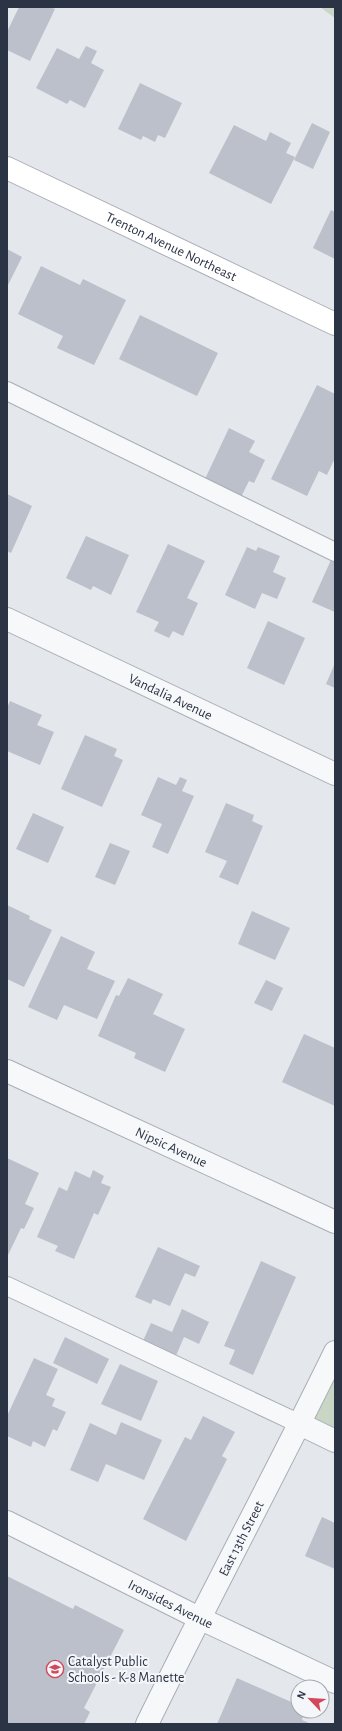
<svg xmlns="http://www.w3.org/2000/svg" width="342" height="1731" viewBox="0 0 342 1731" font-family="'Alegreya Sans',sans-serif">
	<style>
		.green { fill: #c9d6c5 }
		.building { fill: #bbc0ca }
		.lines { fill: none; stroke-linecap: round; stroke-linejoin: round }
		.lane-casing { stroke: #a9aeb7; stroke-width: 20 }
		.street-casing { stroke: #a9aeb7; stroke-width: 24 }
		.secondary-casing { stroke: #a9aeb7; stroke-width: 24 }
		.lane { stroke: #f7f8fa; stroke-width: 18 }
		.street { stroke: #f7f8fa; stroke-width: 22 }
		.secondary { stroke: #fff; stroke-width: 22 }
		.labels { text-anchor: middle; stroke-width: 4; stroke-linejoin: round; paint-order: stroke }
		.street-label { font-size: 14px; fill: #2b3445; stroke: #f4f6f9 }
		.poi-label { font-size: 14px; fill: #2b3445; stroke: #f4f6f9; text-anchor: start }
	</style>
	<rect width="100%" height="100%" fill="#e4e7ec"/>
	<!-- green -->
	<path class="green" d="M320 7H335V18Z
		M335 1352V1441L300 1424Z"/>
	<!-- building -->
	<path class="building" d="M19 7H50L55 9 30 61 7 50V32Z
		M86 46 97 51 91 63 104 70 85 108 70 100 67 104 36 88 57 48 79 59Z
		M140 83 182 103 165 138 158 135 155 142 143 136 141 140 118 129Z
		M312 123 330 132 313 169 294 160Z
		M234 125 266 141 270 132 291 143 286 153 295 157 271 204 209 173Z
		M331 210 335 212V259L313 248Z
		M7 249 22 257 7 287Z
		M41 266 80 285 83 279 126 300 94 365 57 348 63 336 18 314Z
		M140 315 218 353 197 396 119 359Z
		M317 385 335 394V458L327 475 319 471 307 496 271 479Z
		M229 428 255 441 249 452 265 460 254 483 249 481 241 497 205 479Z
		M7 494 32 506 11 553 7 551Z
		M86 536 129 555 111 595 93 586 91 590 66 578Z
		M168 544 205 561 187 598 198 603 183 636 173 631 169 638 154 631 159 622 136 612Z
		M247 547 256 551 258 547 280 556 273 572 286 578 277 599 262 593 255 609 225 595Z
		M331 560 335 561V612L312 602Z
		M268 621 305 638 284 685 247 668Z
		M335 663V688L326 684Z
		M10 701 42 715 37 725 54 732 40 765 7 751V708Z
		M85 735 117 749 114 756 123 760 102 807 61 789Z
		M158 777 176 785 180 777 187 780 182 791 194 796 168 854 152 847 162 824 141 815Z
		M226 803 254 815 252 821 263 826 238 885 219 877 227 861 205 852Z
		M33 813 64 827 48 863 16 849Z
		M110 843 130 851 115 885 95 877Z
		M7 905 30 916 29 919 52 930 24 987 7 979Z
		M252 911 290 928 275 960 238 944Z
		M61 936 95 952 87 969 115 981 97 1019 64 1005 57 1020 28 1007Z
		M128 978 163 994 153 1014 185 1029 165 1072 134 1058 136 1053 98 1036 116 995 119 996Z
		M266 980 283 988 272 1011 254 1003Z
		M304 1034 335 1048V1106L282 1082Z
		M7 1158 39 1173 25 1204 34 1208 24 1229 21 1228 8 1255Z
		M93 1170 104 1176 101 1183 111 1187 98 1215 94 1213 74 1259 55 1251 58 1246 37 1237 59 1187 67 1191 75 1171 90 1178Z
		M158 1247 200 1266 195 1277 185 1273 170 1306 153 1299 151 1304 135 1297Z
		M261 1261 296 1277 253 1375 229 1364 235 1350 224 1346Z
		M182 1309 209 1322 199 1344 184 1337 175 1358 142 1343 151 1323 172 1332Z
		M65 1337 109 1359 97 1384 53 1363Z
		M34 1358 58 1369 46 1395 55 1399 52 1406 66 1412 57 1431 53 1429 45 1447 33 1441 31 1447 7 1436V1416Z
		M120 1364 158 1381 141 1421 101 1404Z
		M203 1416 235 1432 222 1456 227 1459 186 1541 143 1519 185 1437 191 1440Z
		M121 1422 162 1440 144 1480 106 1464 98 1482 70 1470 90 1423 116 1435Z
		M322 1517 335 1523V1569L305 1556Z
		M7 1576 73 1609 75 1605 124 1630 84 1708 90 1712 84 1724H7Z
		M237 1678 298 1705V1711H305L302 1720 311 1724H217Z"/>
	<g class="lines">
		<defs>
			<path id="lane" d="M7 391 335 552
				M7 1286 300 1424"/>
			<g id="street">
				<path id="s1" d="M7 619 335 774"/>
				<path id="s2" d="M7 1071 335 1222"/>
				<path d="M300 1424 335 1441"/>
				<path id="s3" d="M7 1522 199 1618 335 1682"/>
				<path id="s4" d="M147 1724C208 1599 274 1477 335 1352"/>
			</g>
			<g id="secondary">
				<path id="s5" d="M7 168 335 324"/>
			</g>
		</defs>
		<!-- lane casing -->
		<use href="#lane" class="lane-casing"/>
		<!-- street casing -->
		<use href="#street" class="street-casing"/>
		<!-- secondary casing -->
		<use href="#secondary" class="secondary-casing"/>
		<!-- lane -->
		<use href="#lane" class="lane"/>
		<!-- street -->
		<use href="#street" class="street"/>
		<!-- secondary -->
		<use href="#secondary" class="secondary"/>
	</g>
	<!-- icons -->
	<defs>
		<symbol id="school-ring" viewBox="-11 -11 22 22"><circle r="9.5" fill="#f4f6f9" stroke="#d1495b" stroke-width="1.5"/><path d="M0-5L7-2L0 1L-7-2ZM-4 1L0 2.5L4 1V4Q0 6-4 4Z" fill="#d1495b"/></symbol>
	</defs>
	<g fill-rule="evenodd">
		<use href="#school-ring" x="45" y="1659" width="20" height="20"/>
	</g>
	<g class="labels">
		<!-- street labels -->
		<g class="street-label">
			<text dy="5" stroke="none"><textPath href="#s5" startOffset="182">Trenton Avenue Northeast</textPath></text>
			<text dy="5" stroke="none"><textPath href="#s1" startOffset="181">Vandalia Avenue</textPath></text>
			<text dy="5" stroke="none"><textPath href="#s2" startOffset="181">Nipsic Avenue</textPath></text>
			<text dy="5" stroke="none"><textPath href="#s4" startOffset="208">East 13th Street</textPath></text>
			<text dy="5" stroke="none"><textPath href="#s3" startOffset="183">Ironsides Avenue</textPath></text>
		</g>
		<!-- poi labels -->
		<g class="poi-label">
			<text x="68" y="1666">Catalyst Public<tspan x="68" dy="16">Schools - K-8 Manette</tspan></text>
		</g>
	</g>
	<!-- border -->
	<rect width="342" height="1731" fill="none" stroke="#2b3445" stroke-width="16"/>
	<!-- north arrow -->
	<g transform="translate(310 1699) rotate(295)"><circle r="19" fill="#f4f6f9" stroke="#a4a8b1"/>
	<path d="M0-3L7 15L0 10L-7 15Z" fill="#d1495b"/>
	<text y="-6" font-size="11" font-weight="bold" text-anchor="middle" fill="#2b3445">N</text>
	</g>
</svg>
